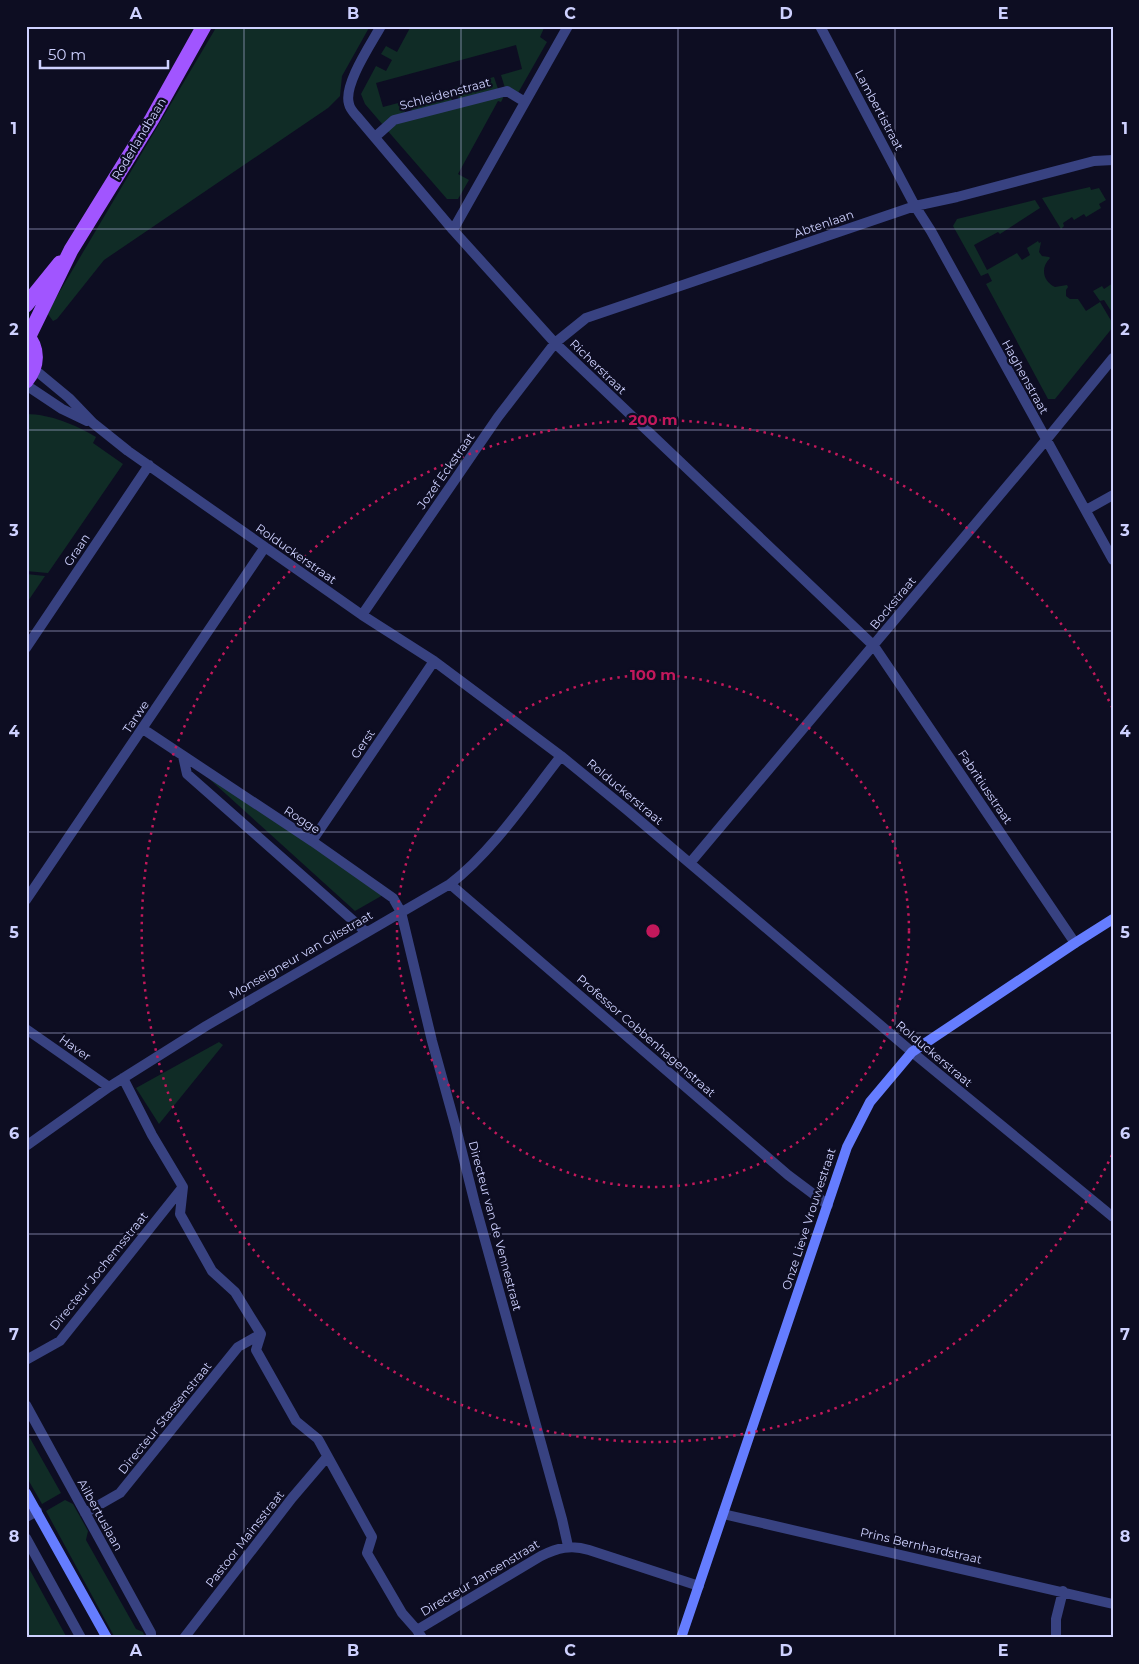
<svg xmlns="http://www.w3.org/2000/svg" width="1139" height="1664" viewBox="0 0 1139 1664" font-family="Montserrat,sans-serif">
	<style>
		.grass { fill: #102c26 }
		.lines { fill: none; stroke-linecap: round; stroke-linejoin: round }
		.street { stroke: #384281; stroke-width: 10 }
		.secondary { stroke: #657dff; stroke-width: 10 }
		.primary { stroke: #a155ff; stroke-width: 15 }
		.grid { fill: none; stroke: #ced1ff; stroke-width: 1; stroke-opacity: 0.55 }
		.ring { fill: none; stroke: #c2185b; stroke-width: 2.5; stroke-dasharray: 2.5 5 }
		.labels { text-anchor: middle; stroke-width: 4.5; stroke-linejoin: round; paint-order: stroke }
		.street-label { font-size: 12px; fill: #ced1ff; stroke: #0d0d22 }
		.centre { fill: #c2185b; stroke: #0d0d22; stroke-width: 2.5 }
		.ring-label { font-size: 15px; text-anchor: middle; font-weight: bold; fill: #c2185b; stroke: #0d0d22; stroke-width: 4.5; stroke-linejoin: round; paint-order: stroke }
		.neatline { fill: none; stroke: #ced1ff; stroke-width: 2 }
		.grid-label { font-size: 16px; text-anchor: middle; font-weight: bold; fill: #ced1ff }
	</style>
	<rect width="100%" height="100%" fill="#0d0d22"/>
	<!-- grass -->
	<path class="grass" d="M217 26H370L342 76 340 96 328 108 104 260 57 319 53 321 47 313Z
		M411 26H541L544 28 540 37 547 42 518 93 505 88 501 75 522 69 516 45 376 83 383 107 402 102 406 114 383 125 365 104 361 94 376 66 386 71 392 60 381 54 386 46 397 52Z
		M494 77 498 89 459 100 455 87Z
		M448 89 452 101 412 112 409 100Z
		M505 94 501 102 498 101 458 174 469 180 458 199H447L387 130 394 124Z
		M1090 187 1091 190 1099 188 1106 200 1099 204 1101 208 1086 217 1084 214 1074 220 1072 217 1063 223 1064 226 1061 229 1042 198Z
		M1035 200 1040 208 1000 234 998 232 974 245 987 270 1017 253 1022 260 1030 255 1027 248 1038 241 1039 243 1041 242 1039 252 1042 256 1049 257 1050 258C1040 268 1043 281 1055 287L1067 285 1068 287 1066 290V296L1070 299H1078L1086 311 1100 302 1113 324V327L1055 399H1048L986 284 992 281 988 273 981 276 953 226 957 219Z
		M1113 283V314L1104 300 1100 301 1093 291 1102 286 1104 289Z
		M26 414C50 414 76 425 96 437L93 443 123 464 48 573 26 571Z
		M26 574 45 576 26 604Z
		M195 766 383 895 355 911Z
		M219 1042 223 1045 159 1124 136 1088Z
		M26 1431 61 1493 42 1504 26 1476Z
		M65 1500 73 1504 88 1531 86 1540 136 1629 143 1632 145 1638H115L46 1511Z
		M26 1563 67 1638H26Z"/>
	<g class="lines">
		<!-- street -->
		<path class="street" d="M381 26C371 44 343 85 349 104 350 110 356 115 360 120L453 230 555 343 874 646 1075 943
			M820 26 915 206 931 231 1113 560
			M375 137 394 120 507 91 525 102
			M453 230 568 26
			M34 369 69 398 93 423 128 451 362 615 434 661 561 756 626 809 912 1052 1113 1217
			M26 385 62 409 87 421
			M1086 510 1113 495
			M362 615 498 417 555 343 586 318 915 206 957 197 1094 161 1113 160
			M26 648 149 465
			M143 729 312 841 393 898 401 912 432 1041 456 1128 475 1204 562 1519 568 1546
			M183 756 187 774 366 932
			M312 841 434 661
			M690 863 1046 440 1113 358
			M450 884 788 1175 828 1205
			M26 900 265 547
			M26 1029 109 1087
			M123 1078 152 1135 183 1187 180 1214 212 1271 235 1292 261 1334 256 1350 296 1421 318 1439 372 1537 367 1553 402 1613 417 1630 422 1638
			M26 1146 109 1087 206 1026 450 884C492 852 528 798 561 756
			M26 1360 60 1341 182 1188
			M26 1405 151 1633V1638
			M85 1513 120 1493 238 1347 261 1334
			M723 1514 1113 1604
			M26 1517 37 1511
			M26 1538 81 1638
			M417 1630 541 1556C557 1548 571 1544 589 1550L699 1586
			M184 1638 292 1498 327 1457
			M1056 1638V1619L1063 1591"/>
		<!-- secondary -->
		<path class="secondary" d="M26 1493 107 1638
			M681 1638 847 1147 870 1102 912 1052 1075 943 1113 919"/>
		<!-- primary -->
		<path class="primary" d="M26 305 60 263
			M26 334C39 348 38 367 26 381
			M29 336 71 250 152 119 204 26"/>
	</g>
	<!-- grid -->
	<path class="grid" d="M244 26V1638M461 26V1638M678 26V1638M895 26V1638M26 229H1113M26 430H1113M26 631H1113M26 832H1113M26 1033H1113M26 1234H1113M26 1435H1113"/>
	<!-- distance rings -->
	<g class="ring">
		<circle cx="653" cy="931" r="256"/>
		<path d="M1112 1155A511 511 0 1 1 1112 707"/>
	</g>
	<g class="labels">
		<!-- street labels -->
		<g class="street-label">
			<text transform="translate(445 94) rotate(-15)" y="4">Schleidenstraat</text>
			<text transform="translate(879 110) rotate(62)" y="4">Lambertistraat</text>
			<text transform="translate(139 139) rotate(-59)" y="4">Roderlandbaan</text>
			<text transform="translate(824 224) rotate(-19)" y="4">Abtenlaan</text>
			<text transform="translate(598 367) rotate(44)" y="4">Richerstraat</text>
			<text transform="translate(1025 377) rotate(61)" y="4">Haghenstraat</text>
			<text transform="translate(446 471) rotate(-55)" y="4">Jozef Eckstraat</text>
			<text transform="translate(77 550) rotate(-56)" y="4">Graan</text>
			<text transform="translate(296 554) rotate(35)" y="4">Rolduckerstraat</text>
			<text transform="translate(893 603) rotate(-50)" y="4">Bockstraat</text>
			<text transform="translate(136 717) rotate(-56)" y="4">Tarwe</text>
			<text transform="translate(363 744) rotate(-56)" y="4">Gerst</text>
			<text transform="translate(985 787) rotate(56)" y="4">Fabritiusstraat</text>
			<text transform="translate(625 792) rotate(40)" y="4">Rolduckerstraat</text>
			<text transform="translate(302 820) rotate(33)" y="4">Rogge</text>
			<text transform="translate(301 955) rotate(-30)" y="4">Monseigneur van Gilsstraat</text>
			<text transform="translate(646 1036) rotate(41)" y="4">Professor Cobbenhagenstraat</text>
			<text transform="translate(75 1048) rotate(35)" y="4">Haver</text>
			<text transform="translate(934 1054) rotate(40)" y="4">Rolduckerstraat</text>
			<text transform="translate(809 1219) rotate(-72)" y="4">Onze Lieve Vrouwestraat</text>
			<text transform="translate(495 1226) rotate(75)" y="4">Directeur van de Vennestraat</text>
			<text transform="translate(99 1271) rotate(-51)" y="4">Directeur Jochemsstraat</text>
			<text transform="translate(165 1418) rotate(-51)" y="4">Directeur Stassenstraat</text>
			<text transform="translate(100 1515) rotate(61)" y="4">Ailbertuslaan</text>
			<text transform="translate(245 1539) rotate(-52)" y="4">Pastoor Mainsstraat</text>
			<text transform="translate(921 1546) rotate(13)" y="4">Prins Bernhardstraat</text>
			<text transform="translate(480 1578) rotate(-31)" y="4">Directeur Jansenstraat</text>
		</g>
	</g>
	<circle cx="653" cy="931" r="8" class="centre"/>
	<g class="ring-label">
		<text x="653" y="425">200 m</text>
		<text x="653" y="680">100 m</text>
	</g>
	<!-- border -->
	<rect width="1139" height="1664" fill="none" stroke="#0d0d22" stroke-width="55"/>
	<!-- scale -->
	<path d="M40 60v8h128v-8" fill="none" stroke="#ced1ff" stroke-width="2.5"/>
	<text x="48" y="60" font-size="15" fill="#ced1ff" stroke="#0d0d22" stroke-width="4" paint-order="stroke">50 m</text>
	<rect x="28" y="28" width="1084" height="1608" class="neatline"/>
	<g class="grid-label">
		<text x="136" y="19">A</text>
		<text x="353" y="19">B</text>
		<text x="570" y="19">C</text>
		<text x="786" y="19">D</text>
		<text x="1003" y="19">E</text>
		<text x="14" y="134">1</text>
		<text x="1125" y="134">1</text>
		<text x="14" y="335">2</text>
		<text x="1125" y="335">2</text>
		<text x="14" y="536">3</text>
		<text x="1125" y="536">3</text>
		<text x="14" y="737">4</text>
		<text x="1125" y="737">4</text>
		<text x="14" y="938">5</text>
		<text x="1125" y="938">5</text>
		<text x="14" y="1139">6</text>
		<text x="1125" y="1139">6</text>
		<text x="14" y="1340">7</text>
		<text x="1125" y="1340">7</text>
		<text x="14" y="1542">8</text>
		<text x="1125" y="1542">8</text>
		<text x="136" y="1656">A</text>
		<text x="353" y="1656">B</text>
		<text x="570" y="1656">C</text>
		<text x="786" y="1656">D</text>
		<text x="1003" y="1656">E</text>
	</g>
</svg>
